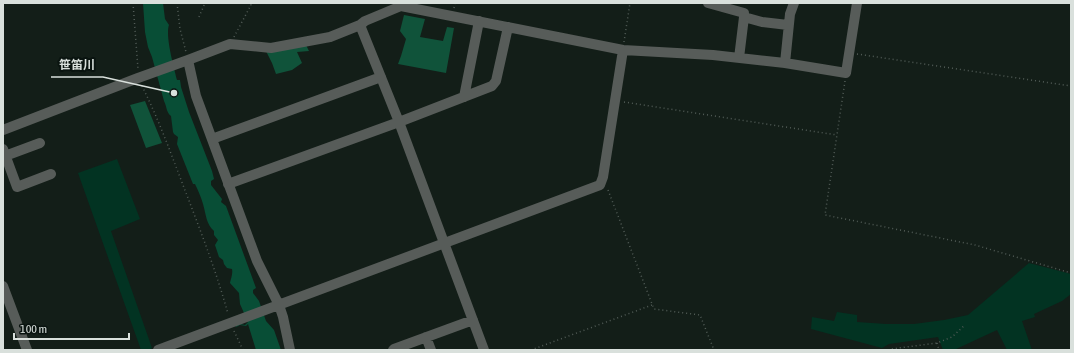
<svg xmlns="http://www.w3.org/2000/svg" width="1074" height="353" viewBox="0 0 1074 353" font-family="'Asap Condensed','Noto Sans JP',sans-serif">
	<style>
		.green { fill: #023322 }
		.forest { fill: #10533a }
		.water { fill: #084e36 }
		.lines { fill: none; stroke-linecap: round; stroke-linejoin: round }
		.path { stroke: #525c57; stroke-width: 1.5; stroke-dasharray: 1 3; stroke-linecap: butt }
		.minor { stroke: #575c59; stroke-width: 10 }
		.leader { fill: none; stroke: #d9e0dc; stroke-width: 1.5 }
		.callout-dot { fill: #d9e0dc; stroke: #0a1410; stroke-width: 1.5 }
		.callout-label { font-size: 12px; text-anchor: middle; font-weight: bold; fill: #d9e0dc; stroke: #0a1410; stroke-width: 4; stroke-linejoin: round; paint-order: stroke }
	</style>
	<rect width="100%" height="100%" fill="#131e18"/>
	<!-- green -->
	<path class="green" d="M117 159 140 219 111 231 152 348 149 350H141L78 173Z
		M1029 263 1071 274V294L1062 301 1034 314 1035 317 1022 321 1032 350H1007L997 330 954 350H943L938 337 889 344 882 348 811 329 812 317 834 321 837 312 857 315V322L886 324H914L944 320 968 315Z"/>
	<!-- forest -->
	<path class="forest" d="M404 15 425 19 420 37 443 41 447 27 454 28 446 73 398 64 401 56 406 39 400 31Z
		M306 45 309 51 297 52 302 63 292 70 276 74 272 63 265 49Z
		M145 101 162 143 146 148 130 105Z"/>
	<!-- water -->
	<path class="water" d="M143 3H163L165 19 169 25C165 36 174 68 177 80H180L181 87 189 112 212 171 214 179 211 181V185L222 199 221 202 226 206 256 288 253 290V293L259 301 266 321 274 330 281 350H256L248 324 246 326 240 325 236 327 235 325 240 324 245 325 248 322 240 304 239 293 230 283C231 278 233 274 232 269L227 268 224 264 223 260 219 257 215 245 218 240 214 235V231C206 224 206 214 203 204 201 197 198 190 195 184H193L177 144 178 137 174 134 173 132 171 116C166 112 167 107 164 101L152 57 148 47 145 32Z"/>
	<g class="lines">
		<!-- path -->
		<path class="path" d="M133 3 138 69
			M177 3 180 29 186 52
			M247 3 251 5
			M454 8 455 3
			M199 17 205 3
			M234 37 252 3
			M624 42 630 3
			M857 54 1071 86
			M845 81 825 215 975 245 1071 273
			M142 86C158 118 170 151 183 185 199 227 216 270 228 314
			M624 102 837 135
			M608 190 654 309 700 315 714 350
			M234 331 243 350
			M937 343 939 350
			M531 350 652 305
			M888 350 891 349 937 343 952 337 965 325"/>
		<!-- minor -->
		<path class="minor" d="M708 3 744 13V17
			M360 25 399 122 484 350
			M739 58 744 17 762 22 788 25
			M188 60 196 96 257 261 279 305 283 317 290 350
			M785 63 790 14 794 3
			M464 97 479 21
			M3 130 138 78 188 60 230 44 271 48 330 37 360 25 365 21 401 6 623 50 713 55 785 63 846 73 857 3
			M212 139 381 77
			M3 149 17 187 51 174
			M5 156 40 143
			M228 184 399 122 492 86 496 81 508 27
			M3 286 27 350
			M426 337 431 350
			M158 350 600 185 603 177 623 50
			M393 350 394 349 473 320"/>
	</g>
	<!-- callouts -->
	<path class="leader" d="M174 93L103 77H51"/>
	<circle class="callout-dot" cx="174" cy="93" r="4"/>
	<g class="callout-label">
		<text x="77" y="69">笹笛川</text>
	</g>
	<!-- border -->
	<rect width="1074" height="353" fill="none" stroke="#d9e0dc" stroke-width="8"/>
	<!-- scale -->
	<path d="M14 333v6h115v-6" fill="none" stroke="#d9e0dc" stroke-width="2"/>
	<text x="20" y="333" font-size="12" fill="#d9e0dc" stroke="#0a1410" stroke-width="3" paint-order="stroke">100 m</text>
</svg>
